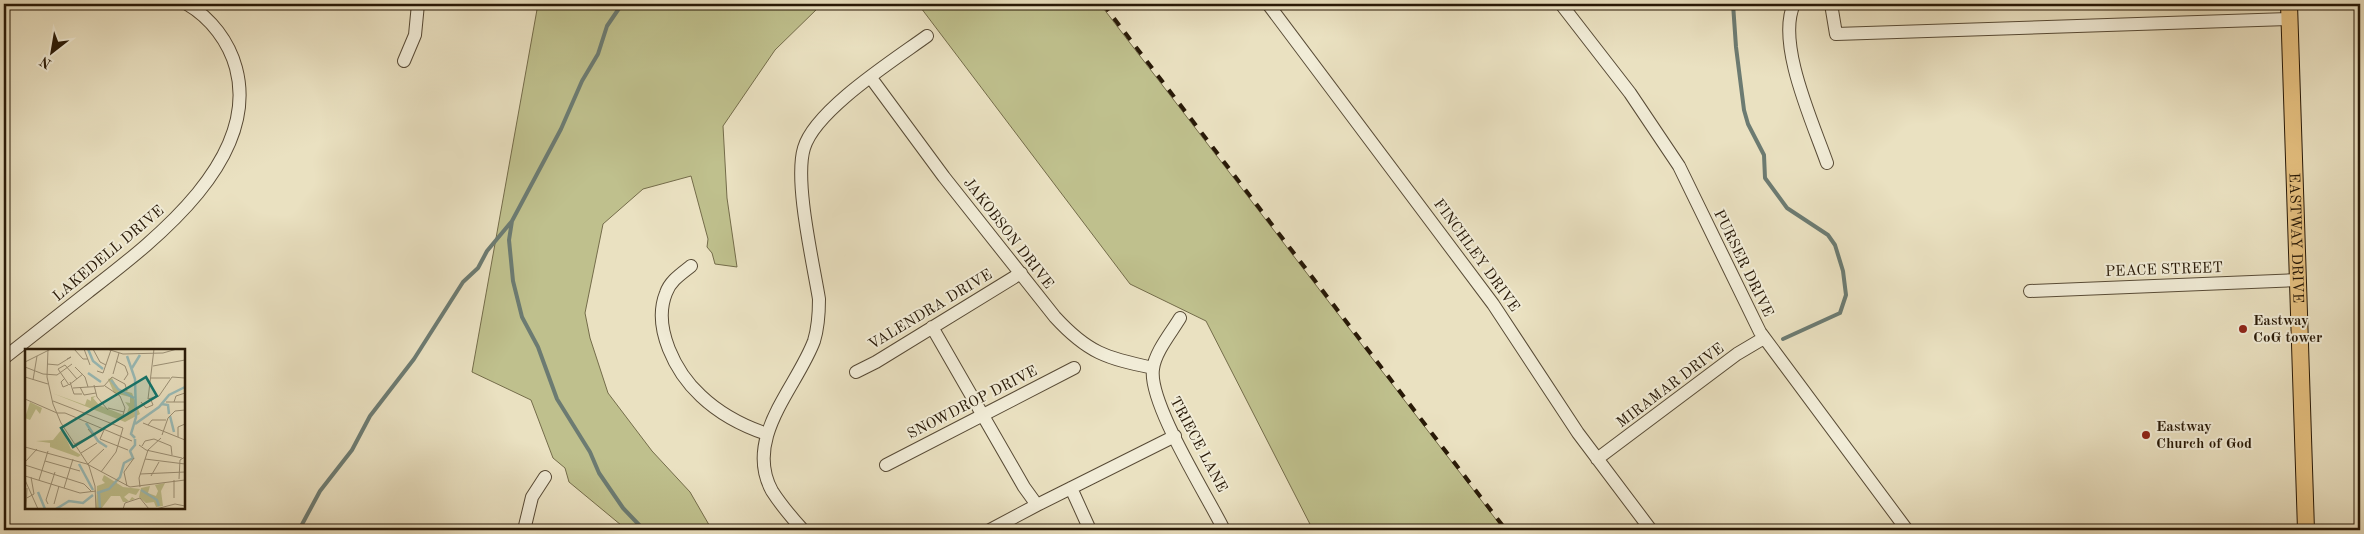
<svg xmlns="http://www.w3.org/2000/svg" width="2364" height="534" viewBox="0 0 2364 534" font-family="'Old Standard TT',serif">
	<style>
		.green { fill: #bfc08d; stroke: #746c4a }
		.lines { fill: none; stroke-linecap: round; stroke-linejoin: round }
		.stream { stroke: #6c7b72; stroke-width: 4 }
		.minor-casing { stroke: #584b36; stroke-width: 14 }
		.major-casing { stroke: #281907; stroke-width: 18 }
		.minor { stroke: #f1ecd7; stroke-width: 12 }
		.major { stroke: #e5c080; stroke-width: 16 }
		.rail { stroke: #281907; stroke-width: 4; stroke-dasharray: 9 9; stroke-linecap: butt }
		.poi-dot { fill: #8f2418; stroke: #f1ecd7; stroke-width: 2 }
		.labels { text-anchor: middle; stroke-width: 4; stroke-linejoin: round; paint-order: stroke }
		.street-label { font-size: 15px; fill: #281907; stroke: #f1ecd7 }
		.poi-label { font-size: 15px; font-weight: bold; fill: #281907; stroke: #f1ecd7; text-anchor: start }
		.inset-river { fill: none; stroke: #99bcb9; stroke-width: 2.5 }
		.inset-road { fill: none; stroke: #9c9177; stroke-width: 1 }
		.view { fill: #0f766e; fill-opacity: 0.15; stroke: #0f766e; stroke-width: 2.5 }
		.inset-edge { fill: none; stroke: #281907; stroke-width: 2.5 }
	</style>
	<rect width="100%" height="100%" fill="#eae1c1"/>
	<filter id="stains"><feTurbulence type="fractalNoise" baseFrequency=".004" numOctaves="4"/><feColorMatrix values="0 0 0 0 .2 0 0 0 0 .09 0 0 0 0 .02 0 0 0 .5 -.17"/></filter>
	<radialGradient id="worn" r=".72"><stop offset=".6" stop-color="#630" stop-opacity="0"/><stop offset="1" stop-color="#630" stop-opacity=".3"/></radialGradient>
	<!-- green -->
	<path class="green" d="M538 4H832L819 7 775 50 723 126 727 198 737 267 715 264 712 253 707 247 708 239 691 176 643 189 603 224 585 313 590 338 608 393 652 451 690 492 712 530H627L569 482 565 468 553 458 531 400 472 372Z
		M918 4H1100L1504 530H1313L1206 321 1130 284Z"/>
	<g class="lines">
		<!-- stream -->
		<path class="stream" d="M622 4 607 26 598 54 582 81 561 129 512 221 509 240 513 281 522 317 538 347 557 399 590 452 599 473 623 508 644 530
			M1733 4 1736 47 1744 110 1748 124 1764 155 1765 178 1787 208 1828 235 1835 245 1843 271 1846 295 1840 313 1783 339
			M299 530 320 491 352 450 370 416 414 359 463 282 478 268 487 251 512 221"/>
		<defs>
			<path id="minor" d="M1268 4 1493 304 1578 433 1651 530
				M1561 4 1630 93 1679 166 1760 332 1907 530
				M1794 4C1776 43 1813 123 1827 163
				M1831 4 1836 34 2290 19
				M404 61 415 35 418 4
				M871 78 944 177 1055 317C1088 353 1106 358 1153 368
				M691 266C681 274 670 281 666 293 652 328 676 373 701 396 720 414 743 426 767 434
				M2030 291 2299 280
				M1180 318C1171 333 1155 352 1153 369 1148 403 1207 495 1224 530
				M932 327 1024 487 1037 505
				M4 358C32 336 60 314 88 292 151 243 261 161 236 68 229 42 211 18 187 4
				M856 372 876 362 1021 273
				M1597 459 1737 354 1764 338
				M886 465 1074 368
				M1071 488 1090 530
				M524 530 532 497 545 477
				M803 530C792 518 781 505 772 491 743 438 797 387 814 341 818 328 819 313 819 299 813 262 794 181 804 148 815 110 894 60 927 36
				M990 530 1037 505 1175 436"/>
			<g id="major">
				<path id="s1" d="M2289 4 2306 530"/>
			</g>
		</defs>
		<!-- minor casing -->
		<use href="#minor" class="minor-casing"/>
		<!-- major casing -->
		<use href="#major" class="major-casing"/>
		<!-- minor -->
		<use href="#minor" class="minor"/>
		<!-- major -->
		<use href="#major" class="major"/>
		<!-- rail -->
		<path class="rail" d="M1103 4 1506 530"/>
	</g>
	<!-- markers -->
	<g class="poi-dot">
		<circle cx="2243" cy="329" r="5"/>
		<circle cx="2146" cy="435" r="5"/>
	</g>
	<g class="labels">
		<!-- street labels -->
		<g class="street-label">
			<text transform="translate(1009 233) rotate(52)" y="5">JAKOBSON DRIVE</text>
			<text dy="5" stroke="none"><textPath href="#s1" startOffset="234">EASTWAY DRIVE</textPath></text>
			<text transform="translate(108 253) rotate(-40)" y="5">LAKEDELL DRIVE</text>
			<text transform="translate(1477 255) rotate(54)" y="5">FINCHLEY DRIVE</text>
			<text transform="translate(1744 263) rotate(64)" y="5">PURSER DRIVE</text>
			<text transform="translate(2164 269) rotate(-2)" y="5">PEACE STREET</text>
			<text transform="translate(930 309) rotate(-31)" y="5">VALENDRA DRIVE</text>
			<text transform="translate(1670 385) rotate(-37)" y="5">MIRAMAR DRIVE</text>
			<text transform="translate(972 402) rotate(-27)" y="5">SNOWDROP DRIVE</text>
			<text transform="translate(1199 444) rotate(62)" y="5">TRIECE LANE</text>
		</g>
		<!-- poi labels -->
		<g class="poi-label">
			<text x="2253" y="325">Eastway<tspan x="2253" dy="17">CoG tower</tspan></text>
			<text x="2156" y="431">Eastway<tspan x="2156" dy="17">Church of God</tspan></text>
		</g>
	</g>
	<!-- overview -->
	<g transform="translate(25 349)">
		<rect width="160" height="160" fill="#eae1c1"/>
		<path d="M87 29 93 40 107 44 115 65 100 73 27 44 60 56 62 50 66 52V48L71 47 68 49 74 56 101 67 104 58 100 53 105 54V48L89 44 83 30ZM5 53 17 59 15 65 11 60 5 71 0 69ZM37 80 46 100 56 106 53 108 25 98V94L11 92 28 91ZM79 126 98 138 115 140 111 146 104 144 99 148 104 152 107 148 110 150 101 153H98L95 147H86L76 160H71L72 137 80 134 77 131ZM140 134 136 142 138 157 131 158 129 153 121 154 114 148 116 139 125 137 123 144 131 147 133 142 130 136Z" fill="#bfc08d"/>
		<path class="inset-river" d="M63 0 68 12 78 20M102 7 110 30 111 68 106 85 110 89M107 19 115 6M63 24 76 33M86 31 93 40 109 49M137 55 143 56 144 65M145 67 149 83M61 74 73 92 82 98M110 75 134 58 144 46 160 38M54 115 68 141M116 141 132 151 134 157M13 143 20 160M72 144 84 140 95 128 99 114 108 109 105 102 110 96V90M74 144 75 160M31 160 44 152 58 154 68 146"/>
		<path class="inset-road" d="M23 0 22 28 28 55 36 74 64 117 70 137 71 160M49 0 58 10H63M59 0 65 16M68 0 75 13 81 16M82 0 98 5 138 4 152 0M129 0 123 50 134 47 147 28 160 29M91 12 100 17 103 25 99 31M0 13 26 0M22 15 33 16 46 8 42 10M128 17 160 11M0 18 18 25 32 26 47 15M50 18 60 28 63 38M72 22 78 24 86 1M88 25 94 4M0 28 23 35M126 29H145M39 30 36 33 38 38 43 36M52 30 40 16 33 20 44 36 58 25M8 31 12 7M45 33 49 45H57M69 36 72 48 83 61M80 37 95 47 100 59 98 66M55 38 59 46 71 44M48 39 79 37 87 28 100 35 102 42M0 50 32 64M28 52 98 79 91 103 76 123M116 53 121 59 128 56 126 51M141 53H160M149 53 151 47 160 44M83 59 99 63M32 64H40L107 92M118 74 160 91M123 76 127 71H141M79 81 75 90 103 101M137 86 143 69 150 62 160 61M153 88V78L160 75M50 95 68 86 63 80M114 96 121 101 157 109M117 97 120 92 129 90 146 97 147 106M0 98 62 115 105 138 160 131M56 104 72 94M120 110 160 115M20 112 55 122M0 113 12 100M63 115 79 100M0 116 59 135 66 142M115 125 160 123M0 127 55 144 71 142M126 127 134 113M154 130 155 111 160 108M0 131 13 160M14 131 23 102M149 131V149M102 137 99 123 109 109M115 138 114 129 123 101 136 89M39 139 48 110M0 150 9 145 6 128M23 155 21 151 30 123M29 155 34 137M1 160 2 139M98 160 100 154 115 149 124 160M131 160 150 155 160 157"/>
		<path class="view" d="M121 28 132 47 48 98 36 79Z"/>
		<rect width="160" height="160" class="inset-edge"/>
	</g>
	<!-- margin -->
	<rect width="2364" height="534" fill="none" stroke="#eae1c1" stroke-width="20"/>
	<rect x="5" y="5" width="2354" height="524" fill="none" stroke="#281907" stroke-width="2.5"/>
	<rect x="10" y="10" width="2344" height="514" fill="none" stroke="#281907"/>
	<!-- north arrow -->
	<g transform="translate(52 52) rotate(211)" stroke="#f1ecd7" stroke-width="4" paint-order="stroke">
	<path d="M0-4L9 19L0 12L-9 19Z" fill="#281907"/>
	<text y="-8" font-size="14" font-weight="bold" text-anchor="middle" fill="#281907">N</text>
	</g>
	<rect width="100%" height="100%" filter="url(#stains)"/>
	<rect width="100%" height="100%" fill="url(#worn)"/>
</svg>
